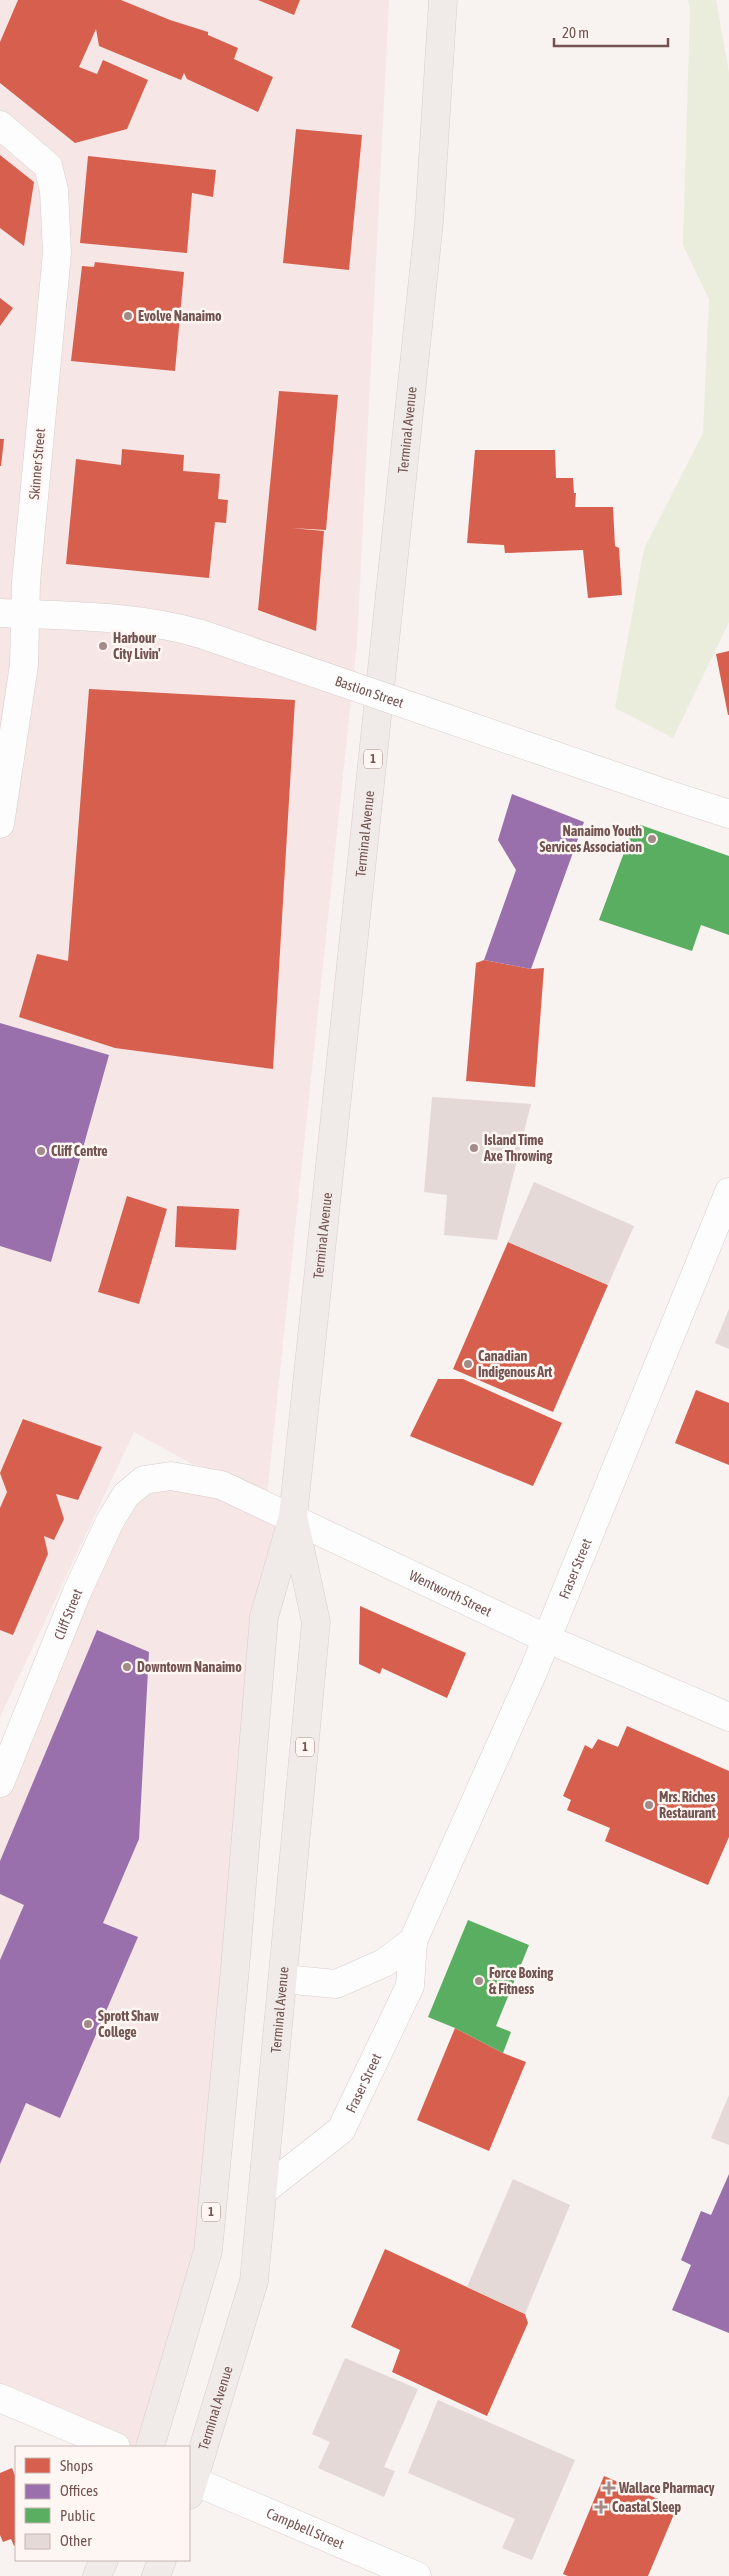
<svg xmlns="http://www.w3.org/2000/svg" width="729" height="2576" viewBox="0 0 729 2576" font-family="'Asap Condensed',sans-serif">
	<style>
		.commercial { fill: #f6e6e5 }
		.green { fill: #eaecdc }
		.shops { fill: #d6604d }
		.offices { fill: #9970ab }
		.public { fill: #5aae61 }
		.building { fill: #e4d9d7 }
		.lines { fill: none; stroke-linecap: round; stroke-linejoin: round }
		.minor-casing { stroke: #d6cecc; stroke-width: 29 }
		.tertiary-casing { stroke: #d6cecc; stroke-width: 29 }
		.trunk-casing { stroke: #d8cecd; stroke-width: 29 }
		.minor { stroke: #fefdfd; stroke-width: 28 }
		.tertiary { stroke: #fefdfd; stroke-width: 28 }
		.trunk { stroke: #f0eae8; stroke-width: 28 }
		.tertiary-bridge-casing { stroke: #d6cecc; stroke-width: 29; stroke-linecap: butt }
		.tertiary-bridge { stroke: #fefdfd; stroke-width: 28 }
		.poi-dot { fill: #a28b89; stroke: #fdf6f2; stroke-width: 2 }
		.labels { text-anchor: middle; stroke-width: 5; stroke-linejoin: round; paint-order: stroke }
		.shield { fill: #fdf6f2; stroke: #9c8581; stroke-width: 1 }
		.shield-label { font-size: 12px; font-weight: bold; fill: #735451 }
		.poi-label { font-size: 14px; font-weight: bold; fill: #735451; stroke: #fdf6f2; text-anchor: start }
		.street-label { font-size: 14px; fill: #735451; stroke: #fdf6f2 }
	</style>
	<rect width="100%" height="100%" fill="#f8f2f0"/>
	<!-- commercial -->
	<path class="commercial" d="M0 0H389L357 643 266 1504 293 1517 264 1617 208 2251 150 2447H116L0 2398V1783L144 1480 259 1501 134 1432 0 1717Z"/>
	<!-- green -->
	<path class="green" d="M688 0H716L729 73V622L673 738 615 708 644 549 703 433 709 299 683 245 690 11Z"/>
	<!-- shops -->
	<path class="shops" d="M18 0H121L170 20 208 32V35L238 48 234 59 273 77 258 112 187 79 184 73 181 80 99 46 96 29 79 67 97 74 103 60 148 80 127 129 75 143 0 83V42Z
		M258 0H300L294 15Z
		M296 129 362 135 349 270 283 263Z
		M0 155 34 182 24 246 0 228Z
		M88 156 216 170 213 197 192 193 187 253 80 243Z
		M95 262 184 272 175 371 71 361 82 266 94 267Z
		M0 298 13 308 0 326Z
		M279 391 338 395 326 530 291 528 324 531 316 631 258 610Z
		M0 439H4L1 466H0Z
		M122 449 184 455 183 471 220 474 218 499 228 500 226 523 215 522 209 578 66 564 76 459 121 465Z
		M475 450H555L556 478H573L574 493H576L575 507H613L615 546 619 548 622 595 588 598 583 550 505 553 504 545 467 543Z
		M729 651V715H728L716 654Z
		M89 689 295 700 273 1069 115 1048 19 1017 37 954 68 961Z
		M484 960 531 969 544 968 535 1087 466 1081 476 963Z
		M127 1196 167 1209 139 1304 98 1292Z
		M177 1206 239 1209 236 1250 175 1247Z
		M508 1242 608 1285 553 1412 453 1369Z
		M438 1379H463L562 1423 533 1486 410 1436Z
		M696 1390 729 1403V1465L675 1443Z
		M23 1419 102 1447 78 1500 56 1494 64 1519 54 1540 44 1536 48 1554 13 1635 0 1630V1508L7 1492 0 1473Z
		M360 1606 466 1653 447 1698 382 1668 380 1674 359 1664Z
		M627 1726 729 1771V1837L708 1885 605 1841 610 1828 567 1810 571 1800 563 1796 585 1745 592 1749 598 1739 618 1747Z
		M455 2028 503 2053 526 2062 489 2151 417 2120Z
		M385 2249 525 2314 528 2323 487 2416 392 2372 400 2350 351 2327Z
		M12 2468 16 2478V2545L14 2546 11 2539 3 2542 0 2535V2473Z
		M604 2476 677 2507 648 2576H568L563 2574Z"/>
	<!-- offices -->
	<path class="offices" d="M512 794 584 822 531 969 484 960 516 870 498 840Z
		M0 1023 109 1055 51 1262 0 1246Z
		M97 1630 149 1652 139 1839 103 1923 138 1937 60 2118 26 2103 0 2164V1960L24 1905 0 1894V1861Z
		M729 2174V2333L672 2310 691 2265 681 2260 701 2211 711 2215Z"/>
	<!-- public -->
	<path class="public" d="M635 823 729 856V935L701 925 692 951 599 920Z
		M468 1920 529 1945 496 2026 511 2032 503 2053 455 2028 428 2017Z"/>
	<!-- building -->
	<path class="building" d="M432 1097 531 1104 497 1240 444 1235 447 1195 424 1192Z
		M534 1182 634 1226 608 1285 508 1242Z
		M729 1309V1349L715 1343Z
		M729 2095V2145L711 2138Z
		M513 2179 570 2205 525 2314 467 2287Z
		M345 2358 418 2389 384 2467 395 2471 384 2497 318 2468 330 2442 312 2434Z
		M438 2400 575 2460 532 2560 502 2548 515 2519 408 2473Z"/>
	<g class="lines">
		<defs>
			<g id="minor">
				<path d="M0 125 48 166 54 190 57 253 26 582 24 665 0 824"/>
				<path id="s1" d="M0 1783 77 1592 110 1521 126 1495 144 1480 171 1476 221 1485 234 1491 545 1638 729 1717"/>
				<path d="M283 1979 336 1984 384 1963 413 1941"/>
				<path id="s2" d="M263 2191 341 2130 410 1986 413 1941 533 1672 729 1192"/>
				<path d="M0 2398 116 2447"/>
				<path id="s3" d="M194 2481 417 2576"/>
			</g>
			<path id="tertiary" d="M0 613C67 616 135 615 201 634
				M667 794 729 814"/>
			<g id="trunk">
				<path id="s4" d="M150 2447 208 2251 235 1969 264 1617 293 1517 429 222 443 0"/>
				<path id="s5" d="M189 2495 254 2281 316 1622 294 1521"/>
				<path d="M97 2576 104 2560"/>
				<path d="M156 2576 162 2560"/>
			</g>
		</defs>
		<!-- minor casing -->
		<use href="#minor" class="minor-casing"/>
		<!-- tertiary casing -->
		<use href="#tertiary" class="tertiary-casing"/>
		<!-- trunk casing -->
		<use href="#trunk" class="trunk-casing"/>
		<!-- minor -->
		<use href="#minor" class="minor"/>
		<!-- tertiary -->
		<use href="#tertiary" class="tertiary"/>
		<!-- trunk -->
		<use href="#trunk" class="trunk"/>
		<defs>
			<g id="tertiary-bridge">
				<path id="s6" d="M201 634 667 794"/>
			</g>
		</defs>
		<!-- tertiary-bridge casing -->
		<use href="#tertiary-bridge" class="tertiary-bridge-casing"/>
		<!-- tertiary-bridge -->
		<use href="#tertiary-bridge" class="tertiary-bridge"/>
	</g>
	<!-- markers -->
	<g class="poi-dot">
		<circle cx="128" cy="316" r="5"/>
		<circle cx="103" cy="646" r="5"/>
		<circle cx="652" cy="839" r="5"/>
		<circle cx="474" cy="1148" r="5"/>
		<circle cx="41" cy="1151" r="5"/>
		<circle cx="468" cy="1364" r="5"/>
		<circle cx="127" cy="1667" r="5"/>
		<circle cx="649" cy="1805" r="5"/>
		<circle cx="479" cy="1981" r="5"/>
		<circle cx="88" cy="2024" r="5"/>
		<path d="M606.5 2480.5h5v5h5v5h-5v5h-5v-5h-5v-5h5z"/>
		<path d="M598.5 2499.5h5v5h5v5h-5v5h-5v-5h-5v-5h5z"/>
	</g>
	<g class="labels">
		<!-- shield labels -->
		<g class="shield">
			<rect x="364" y="749.5" width="18" height="19" rx="4"/>
			<rect x="296" y="1737.5" width="18" height="19" rx="4"/>
			<rect x="202" y="2202.5" width="18" height="19" rx="4"/>
		</g>
		<g class="shield-label">
			<text x="373" y="763">1</text>
			<text x="305" y="1751">1</text>
			<text x="211" y="2216">1</text>
		</g>
		<!-- poi labels -->
		<g class="poi-label">
			<text x="138" y="321">Evolve Nanaimo</text>
			<text x="113" y="643">Harbour<tspan x="113" dy="16">City Livin'</tspan></text>
			<text x="642" y="836" text-anchor="end">Nanaimo Youth<tspan x="642" dy="16">Services Association</tspan></text>
			<text x="484" y="1145">Island Time<tspan x="484" dy="16">Axe Throwing</tspan></text>
			<text x="51" y="1156">Cliff Centre</text>
			<text x="478" y="1361">Canadian<tspan x="478" dy="16">Indigenous Art</tspan></text>
			<text x="137" y="1672">Downtown Nanaimo</text>
			<text x="659" y="1802">Mrs. Riches<tspan x="659" dy="16">Restaurant</tspan></text>
			<text x="489" y="1978">Force Boxing<tspan x="489" dy="16">&amp; Fitness</tspan></text>
			<text x="98" y="2021">Sprott Shaw<tspan x="98" dy="16">College</tspan></text>
			<text x="619" y="2493">Wallace Pharmacy</text>
			<text x="612" y="2512">Coastal Sleep</text>
		</g>
		<!-- street labels -->
		<g class="street-label">
			<text dy="5" stroke="none"><textPath href="#s4" startOffset="2038">Terminal Avenue</textPath></text>
			<text transform="translate(37 464) rotate(-85)" y="5">Skinner Street</text>
			<text dy="5" stroke="none"><textPath href="#s6" startOffset="178">Bastion Street</textPath></text>
			<text dy="5" stroke="none"><textPath href="#s4" startOffset="1632">Terminal Avenue</textPath></text>
			<text dy="5" stroke="none"><textPath href="#s4" startOffset="1228">Terminal Avenue</textPath></text>
			<text dy="5" stroke="none"><textPath href="#s2" startOffset="710">Fraser Street</textPath></text>
			<text dy="5" stroke="none"><textPath href="#s1" startOffset="670">Wentworth Street</textPath></text>
			<text dy="5" stroke="none"><textPath href="#s1" startOffset="182">Cliff Street</textPath></text>
			<text dy="5" stroke="none"><textPath href="#s5" startOffset="496">Terminal Avenue</textPath></text>
			<text dy="5" stroke="none"><textPath href="#s2" startOffset="151">Fraser Street</textPath></text>
			<text dy="5" stroke="none"><textPath href="#s5" startOffset="91">Terminal Avenue</textPath></text>
			<text dy="5" stroke="none"><textPath href="#s3" startOffset="121">Campbell Street</textPath></text>
		</g>
	</g>
	<!-- legend -->
	<rect x="15" y="2446" width="175" height="115" fill="#fdf6f2" stroke="#c6b5b2"/>
	<rect x="25" y="2458" width="25" height="15" fill="#d6604d" stroke="#c6b5b2"/>
	<text x="60" y="2471" font-size="15" fill="#735451">Shops</text>
	<rect x="25" y="2484" width="25" height="15" fill="#9970ab" stroke="#c6b5b2"/>
	<text x="60" y="2496" font-size="15" fill="#735451">Offices</text>
	<rect x="25" y="2508" width="25" height="15" fill="#5aae61" stroke="#c6b5b2"/>
	<text x="60" y="2521" font-size="15" fill="#735451">Public</text>
	<rect x="25" y="2534" width="25" height="15" fill="#e4d9d7" stroke="#c6b5b2"/>
	<text x="60" y="2546" font-size="15" fill="#735451">Other</text>
	<!-- scale -->
	<path d="M554 38v8h114v-8" fill="none" stroke="#735451" stroke-width="2.5"/>
	<text x="562" y="38" font-size="15" fill="#735451" stroke="#fdf6f2" stroke-width="4" paint-order="stroke">20 m</text>
</svg>
